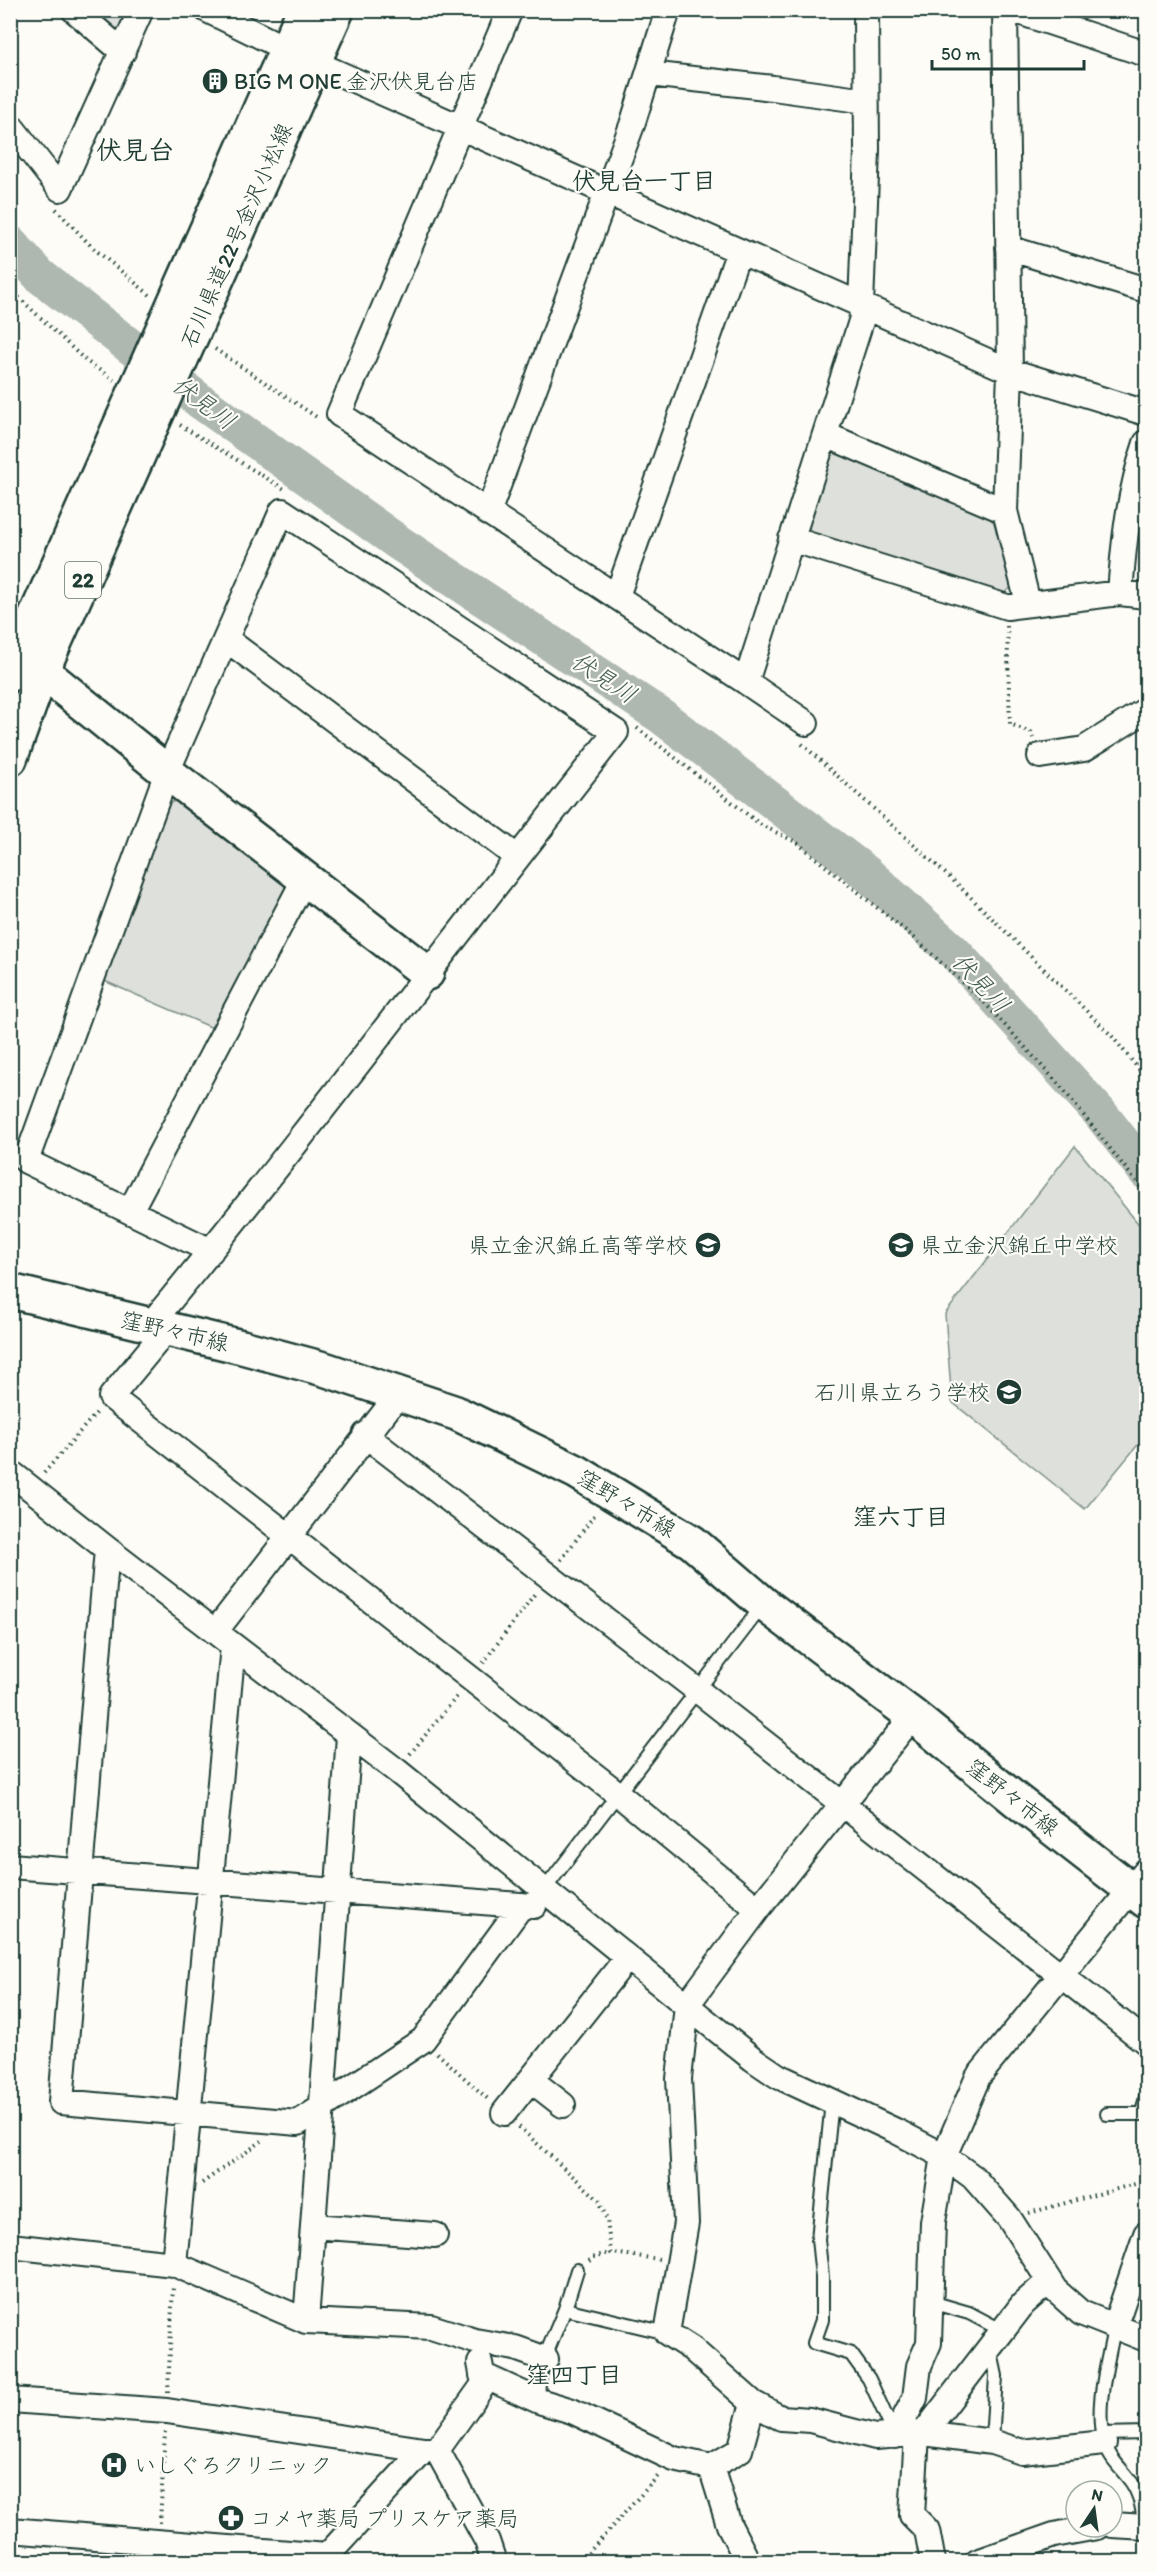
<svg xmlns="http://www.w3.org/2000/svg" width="1157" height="2572" viewBox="0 0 1157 2572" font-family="Itim,'Klee One',sans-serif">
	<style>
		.green { fill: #dde0db; stroke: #7e8e88; stroke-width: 1.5 }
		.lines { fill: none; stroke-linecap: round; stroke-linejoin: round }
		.river { stroke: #aeb8b1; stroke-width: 36 }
		.lane-casing { stroke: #1f3d34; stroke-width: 16 }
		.street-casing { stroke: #1f3d34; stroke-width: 28 }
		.secondary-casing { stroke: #1f3d34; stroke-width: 38 }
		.primary-casing { stroke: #1f3d34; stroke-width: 38 }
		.path { stroke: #1f3d34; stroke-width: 4; stroke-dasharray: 1.5 4.5; stroke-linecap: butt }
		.lane { stroke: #fdfcf7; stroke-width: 12 }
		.street { stroke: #fdfcf7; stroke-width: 24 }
		.secondary { stroke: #fdfcf7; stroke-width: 33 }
		.primary { stroke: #fdfcf7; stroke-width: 33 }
		.labels { text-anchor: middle; stroke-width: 4.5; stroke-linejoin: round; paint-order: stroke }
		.shield { fill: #fdfcf7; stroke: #62766e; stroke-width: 1.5 }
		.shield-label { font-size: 21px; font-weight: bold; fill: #1f3d34 }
		.poi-label { font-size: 22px; fill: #1f3d34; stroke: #fdfcf7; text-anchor: start }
		.street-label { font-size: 22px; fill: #1f3d34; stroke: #fdfcf7 }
		.neighbourhood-label { font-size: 24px; font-weight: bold; fill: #1f3d34; stroke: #fdfcf7 }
		.water-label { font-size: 24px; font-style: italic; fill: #435c53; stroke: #fdfcf7 }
		.quarter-label { font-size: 26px; font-weight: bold; fill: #1f3d34; stroke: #fdfcf7 }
	</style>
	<rect width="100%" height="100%" fill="#fdfcf7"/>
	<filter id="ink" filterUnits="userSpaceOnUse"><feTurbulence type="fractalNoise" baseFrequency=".0167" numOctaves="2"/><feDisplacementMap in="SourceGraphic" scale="12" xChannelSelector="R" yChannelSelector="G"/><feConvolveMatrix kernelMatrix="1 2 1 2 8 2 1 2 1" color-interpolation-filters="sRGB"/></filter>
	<g filter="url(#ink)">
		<!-- green -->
		<path class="green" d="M96 11H126L116 33Z
			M841 448 985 514 997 525 1012 587 1003 594 813 535 807 524 828 453Z
			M180 800 283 880 287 895 215 1029 102 980 168 803Z
			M1075 1146 1146 1233V1435L1085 1509 952 1402 945 1314Z"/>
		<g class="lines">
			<!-- river -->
			<path class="river" d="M10 243 40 276 200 401 399 543 661 716 865 872 955 953 1099 1112 1146 1172"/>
			<defs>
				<path id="lane" d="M544 1890 763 1605
					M832 2101 818 2239 822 2277V2320L814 2343 851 2354 869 2379 895 2436
					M1107 2114H1142L1146 2096
					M577 2270 565 2309 667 2333
					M931 2302 969 2313 1003 2331
					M1114 2328C1108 2363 1094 2407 1104 2442 1109 2459 1123 2470 1132 2483 1141 2497 1143 2511 1144 2527
					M990 2348 996 2376 992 2442
					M539 2401C535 2371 554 2337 565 2309
					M1103 2434 1146 2433"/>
				<path id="street" d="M74 10 123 52
					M207 10 313 62 1010 371 1146 413
					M510 10 339 414 746 682
					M1005 10 1010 371 1005 511 1028 603
					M1013 10 1146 54
					M649 74 773 88 866 101
					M10 125 60 189 141 10
					M1008 248 1146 290
					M826 435 1005 511
					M488 513 632 125 668 10
					M791 539 1007 607 1120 593 1146 596
					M1120 593C1124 540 1129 493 1146 443
					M617 596 739 251
					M226 639 517 857
					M806 723 746 682 862 318 861 305 867 151 866 10
					M1040 756 1084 749 1146 710
					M130 1211 305 878
					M150 1325C310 1131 460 929 616 732L282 511 167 772 26 1161 211 1251
					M167 1329 111 1397 617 1793 758 1909
					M365 1435 697 1690 1146 2042
					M10 1472 107 1549 397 1771 753 2059 778 2076 898 2132 944 2156 973 2177 1009 2218 1055 2290 1081 2313 1146 2339
					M107 1549 61 2102 298 2123 423 2040 522 1905
					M215 1632 398 1395
					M913 1716 758 1909 687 2005 679 2079 686 2223 667 2333 692 2349 753 2403 781 2418 810 2420 875 2437 924 2433 992 2442 1022 2452 1104 2443
					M10 1866 534 1906
					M531 2080 563 2105
					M504 2113 627 1958
					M313 2226 435 2235
					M10 2246 174 2264 306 2321 431 2327 475 2341 515 2348 546 2359
					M174 2264 233 1646
					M306 2321 349 1736
					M1114 2328 1146 2234
					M482 2375 539 2401 572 2411 674 2459 711 2467
					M10 2400 167 2411 424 2450
					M924 2433 1023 2304 1049 2281
					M917 2435 912 2515 927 2530 933 2562
					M895 2436 915 2398 919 2366 929 2343 933 2222 944 2156 978 2077 1146 1871
					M437 2450 484 2384 480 2363
					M437 2450 487 2541 494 2562
					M1112 2525 1146 2527
					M10 2530 327 2556
					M325 2562 327 2556 424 2450H437
					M748 2562 729 2525 711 2467 740 2450 753 2403
					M977 2562 1054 2535 1097 2527"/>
				<path id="secondary" d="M18 661 42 671 167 772 427 973
					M10 1291 242 1347 324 1369 456 1413 577 1472 692 1542 764 1604 913 1716 1016 1800 1146 1901"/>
				<path id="primary" d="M10 674 304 10
					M10 759 42 671 337 10"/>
			</defs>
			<!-- lane casing -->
			<use href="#lane" class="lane-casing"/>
			<!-- street casing -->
			<use href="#street" class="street-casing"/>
			<!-- secondary casing -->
			<use href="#secondary" class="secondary-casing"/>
			<!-- primary casing -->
			<use href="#primary" class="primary-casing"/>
			<!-- path -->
			<path class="path" d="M56 209 92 247 150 295
				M10 289 86 361 114 380
				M215 349 318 418
				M180 425 286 490
				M1007 626 1010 724 1031 732 1033 738
				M637 728 761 825 796 842 912 936 983 1001 1062 1088 1146 1194
				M802 744 956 883 1111 1035 1146 1078
				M44 1473 98 1411
				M561 1560 596 1513
				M483 1663 536 1592
				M410 1754 458 1695
				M437 2053 489 2100
				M519 2127 599 2200 607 2220 611 2253 659 2259
				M202 2183 262 2141
				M1029 2213 1146 2181
				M589 2261 596 2256 611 2253
				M168 2392 173 2285
				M160 2523 165 2432
				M580 2562 659 2475"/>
			<!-- lane -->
			<use href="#lane" class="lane"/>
			<!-- street -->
			<use href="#street" class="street"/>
			<!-- secondary -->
			<use href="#secondary" class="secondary"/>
			<!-- primary -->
			<use href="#primary" class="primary"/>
		</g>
	</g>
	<!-- icons -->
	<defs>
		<symbol id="building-disc" viewBox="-11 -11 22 22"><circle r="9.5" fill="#1f3d34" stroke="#fdfcf7"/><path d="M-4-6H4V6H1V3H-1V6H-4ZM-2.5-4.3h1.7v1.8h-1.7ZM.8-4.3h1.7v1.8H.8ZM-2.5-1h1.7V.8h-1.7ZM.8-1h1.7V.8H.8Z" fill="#fff"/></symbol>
		<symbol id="school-disc" viewBox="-11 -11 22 22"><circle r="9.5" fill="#1f3d34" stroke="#fdfcf7"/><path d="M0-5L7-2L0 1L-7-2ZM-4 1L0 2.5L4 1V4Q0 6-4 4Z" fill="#fff"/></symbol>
		<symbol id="hospital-disc" viewBox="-11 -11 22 22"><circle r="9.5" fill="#1f3d34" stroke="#fdfcf7"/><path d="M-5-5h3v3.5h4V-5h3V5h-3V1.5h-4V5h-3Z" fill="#fff"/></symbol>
		<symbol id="pharmacy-disc" viewBox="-11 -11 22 22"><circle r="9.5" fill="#1f3d34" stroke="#fdfcf7"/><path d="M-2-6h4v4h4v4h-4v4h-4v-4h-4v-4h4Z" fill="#fff"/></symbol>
	</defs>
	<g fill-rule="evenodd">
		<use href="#building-disc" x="200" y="66" width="30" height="30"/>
		<use href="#school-disc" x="693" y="1230" width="30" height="30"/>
		<use href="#school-disc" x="886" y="1230" width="30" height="30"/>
		<use href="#school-disc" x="994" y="1377" width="30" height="30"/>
		<use href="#hospital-disc" x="99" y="2450" width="30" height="30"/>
		<use href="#pharmacy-disc" x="216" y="2503" width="30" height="30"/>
	</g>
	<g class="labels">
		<!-- shield labels -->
		<rect class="shield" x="65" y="562" width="36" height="36" rx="4.5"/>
		<g class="shield-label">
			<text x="83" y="587">22</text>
		</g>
		<!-- poi labels -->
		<g class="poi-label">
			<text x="234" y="89">BIG M ONE 金沢伏見台店</text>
			<text x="688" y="1253" text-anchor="end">県立金沢錦丘高等学校</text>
			<text x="920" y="1253">県立金沢錦丘中学校</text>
			<text x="990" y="1400" text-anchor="end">石川県立ろう学校</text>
			<text x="134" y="2473">いしぐろクリニック</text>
			<text x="250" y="2526">コメヤ薬局 プリスケア薬局</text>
		</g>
		<!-- street labels -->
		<g class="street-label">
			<text transform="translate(236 235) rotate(-66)" y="8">石川県道22号金沢小松線</text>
			<text transform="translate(175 1331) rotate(13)" y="8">窪野々市線</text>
			<text transform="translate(627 1503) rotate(31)" y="8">窪野々市線</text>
			<text transform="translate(1013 1797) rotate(38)" y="8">窪野々市線</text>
		</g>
		<!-- neighbourhood labels -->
		<g class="neighbourhood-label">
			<text x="644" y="189">伏見台一丁目</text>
			<text x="901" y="1525">窪六丁目</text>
			<text x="574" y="2383">窪四丁目</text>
		</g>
		<!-- water labels -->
		<g class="water-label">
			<text transform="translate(204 403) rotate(37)" y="8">伏見川</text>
			<text transform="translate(604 678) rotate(33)" y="8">伏見川</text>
			<text transform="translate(981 983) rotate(47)" y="8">伏見川</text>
		</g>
		<!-- quarter labels -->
		<g class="quarter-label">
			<text x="135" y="159">伏見台</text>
		</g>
	</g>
	<!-- margin -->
	<rect width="1157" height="2572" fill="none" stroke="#fdfcf7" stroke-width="36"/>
	<rect x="18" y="18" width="1121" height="2536" fill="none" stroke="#1f3d34" stroke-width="2" filter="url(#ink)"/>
	<!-- north arrow -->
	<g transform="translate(1094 2509) rotate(13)"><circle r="28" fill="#fdfcf7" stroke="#a4b0a9" stroke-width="1.5"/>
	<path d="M0-4.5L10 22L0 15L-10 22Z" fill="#1f3d34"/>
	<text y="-9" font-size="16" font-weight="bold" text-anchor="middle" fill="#1f3d34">N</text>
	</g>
	<!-- scale -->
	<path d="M932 60v9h152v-9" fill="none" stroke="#1f3d34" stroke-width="3"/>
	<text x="941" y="60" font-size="18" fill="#1f3d34" stroke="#fdfcf7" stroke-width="4.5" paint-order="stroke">50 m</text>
</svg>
